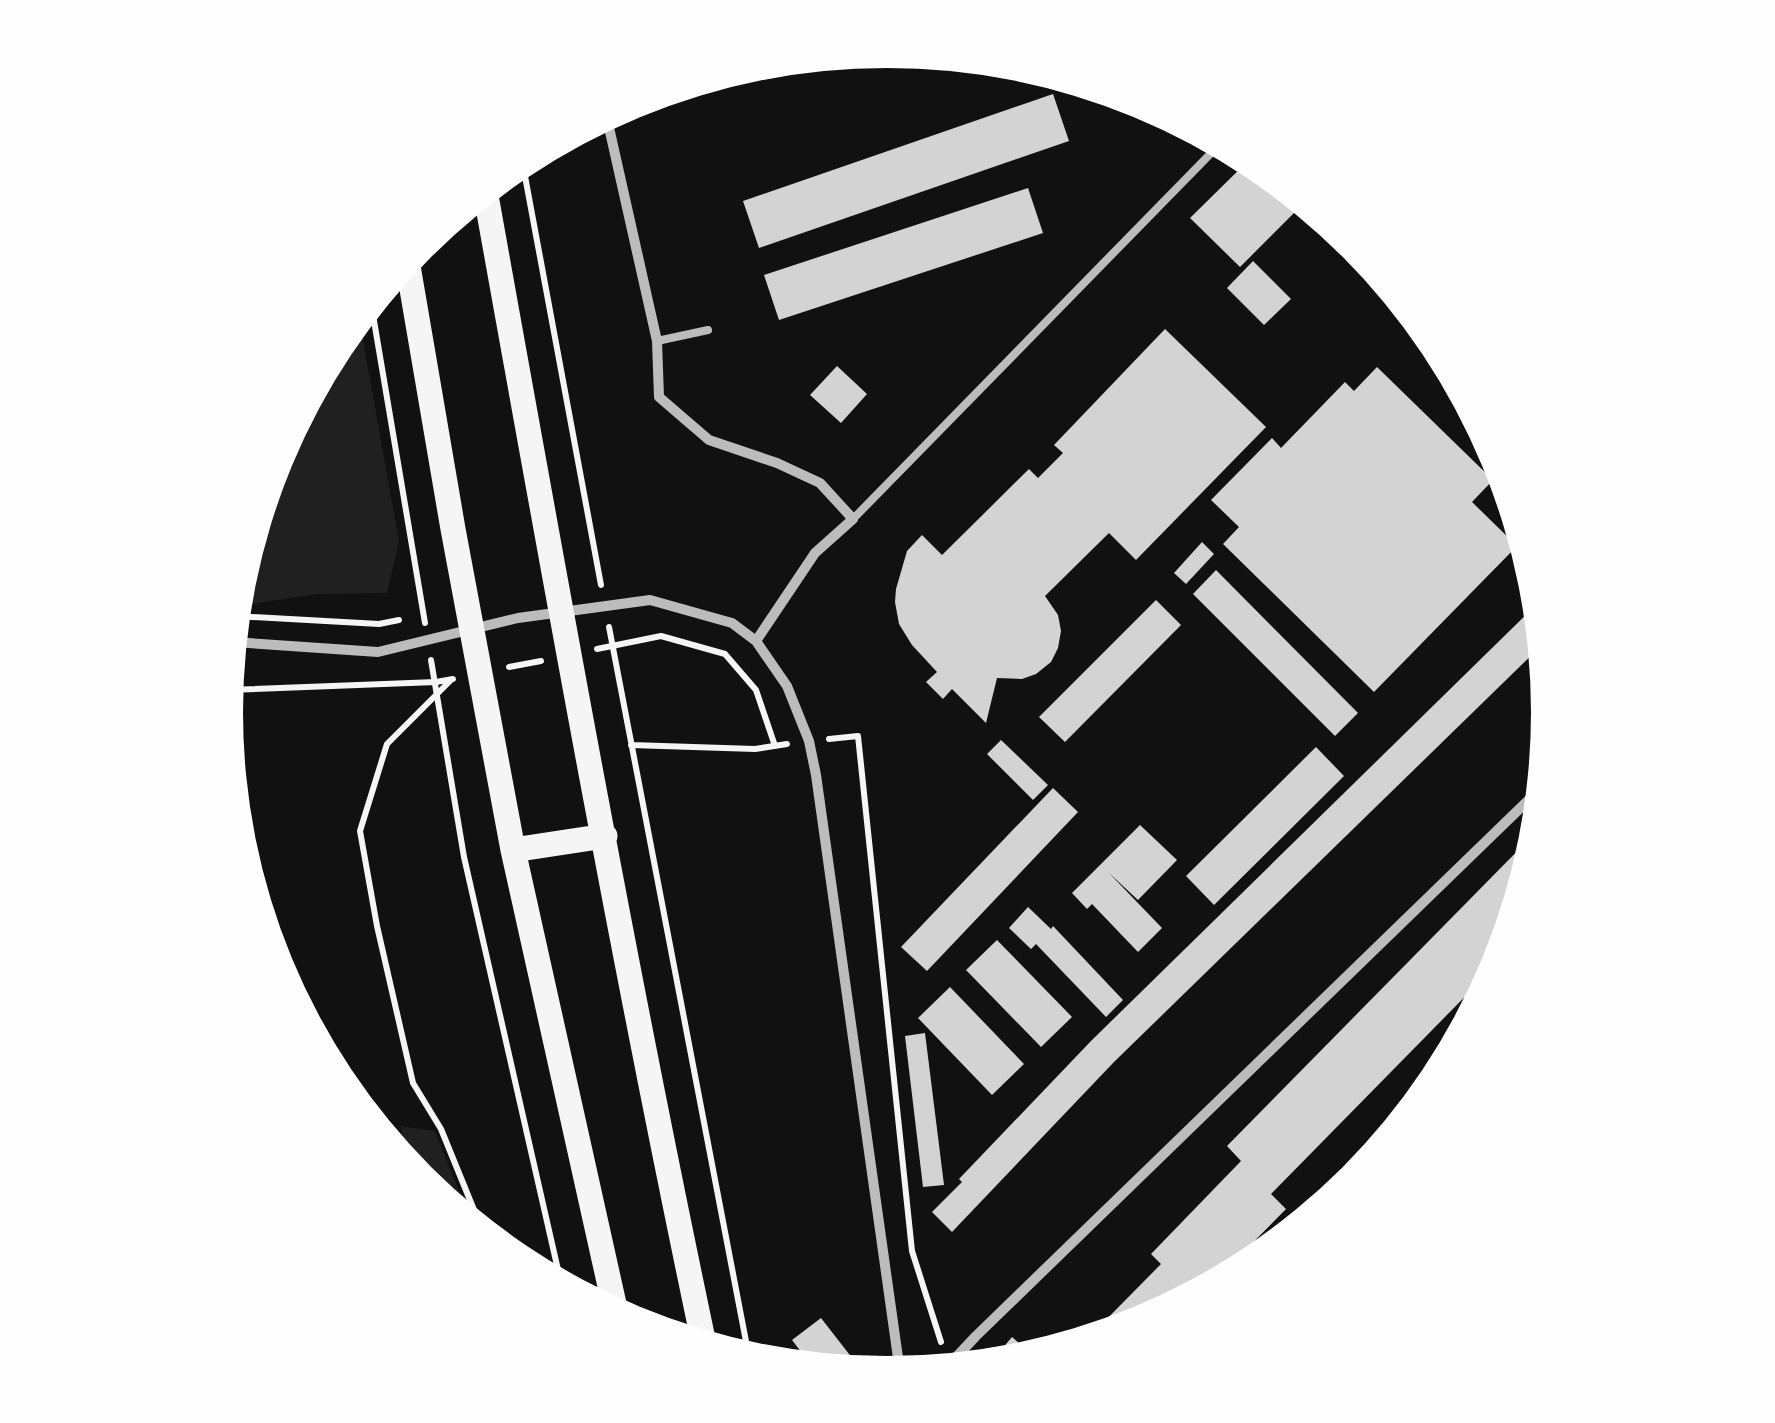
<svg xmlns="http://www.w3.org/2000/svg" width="1775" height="1423" viewBox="0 0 1775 1423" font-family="Helvetica,sans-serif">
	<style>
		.green { fill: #202020 }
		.building { fill: #d3d3d3 }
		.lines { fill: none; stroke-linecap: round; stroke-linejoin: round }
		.path { stroke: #f5f5f5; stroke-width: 6 }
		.service { stroke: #bcbcbc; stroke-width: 8 }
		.minor { stroke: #bcbcbc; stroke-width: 10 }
		.primary { stroke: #f5f5f5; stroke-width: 25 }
	</style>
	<rect width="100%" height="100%" fill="#111"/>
	<!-- green -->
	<path class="green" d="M359 318 399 541 387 593 317 594 251 604 237 602 239 582 277 458 338 344Z
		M401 1126 435 1131 471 1222 419 1179 406 1162Z"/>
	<!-- building -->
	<path class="building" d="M1053 94 1069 141 759 248 743 201Z
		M1250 159 1323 217 1313 227 1297 210 1240 267 1190 218Z
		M1028 188 1043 233 779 320 764 275Z
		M1253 261 1291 299 1264 325 1227 288Z
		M1165 329 1266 427 1136 560 1109 533 1045 596 1058 615 1061 631 1058 648 1051 662 1036 674 1022 679 997 678 986 723 952 689 943 699 926 682 937 672 912 645 899 624 895 602 896 589 907 551 922 535 942 555 1029 469 1038 478 1063 453 1054 445Z
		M837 366 867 394 841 423 810 395Z
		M1377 367 1493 480 1472 502 1517 546 1374 692 1223 544 1239 527 1211 500 1272 438 1281 448 1345 382 1354 391Z
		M1202 542 1214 554 1186 584 1174 573Z
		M1216 570 1358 713 1335 736 1193 594Z
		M1156 600 1181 625 1065 742 1039 717Z
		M1538 603 1542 645 1114 1062 952 1232 932 1212 962 1182 959 1179 1091 1041Z
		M1001 740 1048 785 1033 800 987 754Z
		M1316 747 1344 776 1214 905 1186 876Z
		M1053 788 1078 812 927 971 901 947Z
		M1140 825 1177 860 1138 900 1109 873 1162 928 1138 952 1092 904 1087 909 1072 893Z
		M1537 831 1536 841 1499 962 1271 1194 1286 1209 1211 1285 1140 1323 1087 1339 1161 1264 1151 1254 1241 1161 1227 1146Z
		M1028 907 1051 929 1053 926 1123 1000 1106 1017 1036 944 1031 949 1009 928Z
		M997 940 1072 1017 1041 1047 966 970Z
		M950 987 1024 1064 992 1095 918 1018Z
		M925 1033 944 1185 923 1187 905 1036Z
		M821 1318 856 1363 849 1369 811 1365 792 1340Z
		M1012 1337 1033 1355 1016 1360 990 1363Z"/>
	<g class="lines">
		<!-- path -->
		<path class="path" d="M522 160 601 585
			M371 303 425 623
			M235 616 379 624 399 620
			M609 627 749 1357
			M597 649 661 636 725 654 756 690 775 746
			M431 660 464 857 561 1283
			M509 667 541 661
			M451 680 387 744 360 831 377 926 413 1083 441 1129 483 1232
			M228 690 436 682 453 679
			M829 739 858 736 912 1251 941 1342
			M631 745 755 749 787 744"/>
		<!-- service -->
		<path class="service" d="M657 341 708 330
			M853 519 1221 143"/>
		<!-- minor -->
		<path class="minor" d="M611 113 608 123 657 341 659 397 709 440 777 463 820 483 853 519 815 553 756 641
			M233 642 378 652 518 618 650 600 732 623 756 641 787 686 809 741 816 775 900 1372
			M947 1367 976 1336 1542 787"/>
		<!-- primary -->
		<path class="primary" d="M485 190C554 575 623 961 704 1344
			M407 260 453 529 513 850 616 1313
			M513 850 605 836"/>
	</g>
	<!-- crop -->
	<path d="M0 0H1775V1423H0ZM243 712a644 644 0 1 1 1288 0a644 644 0 1 1-1288 0Z" fill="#fefefe" fill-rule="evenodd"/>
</svg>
